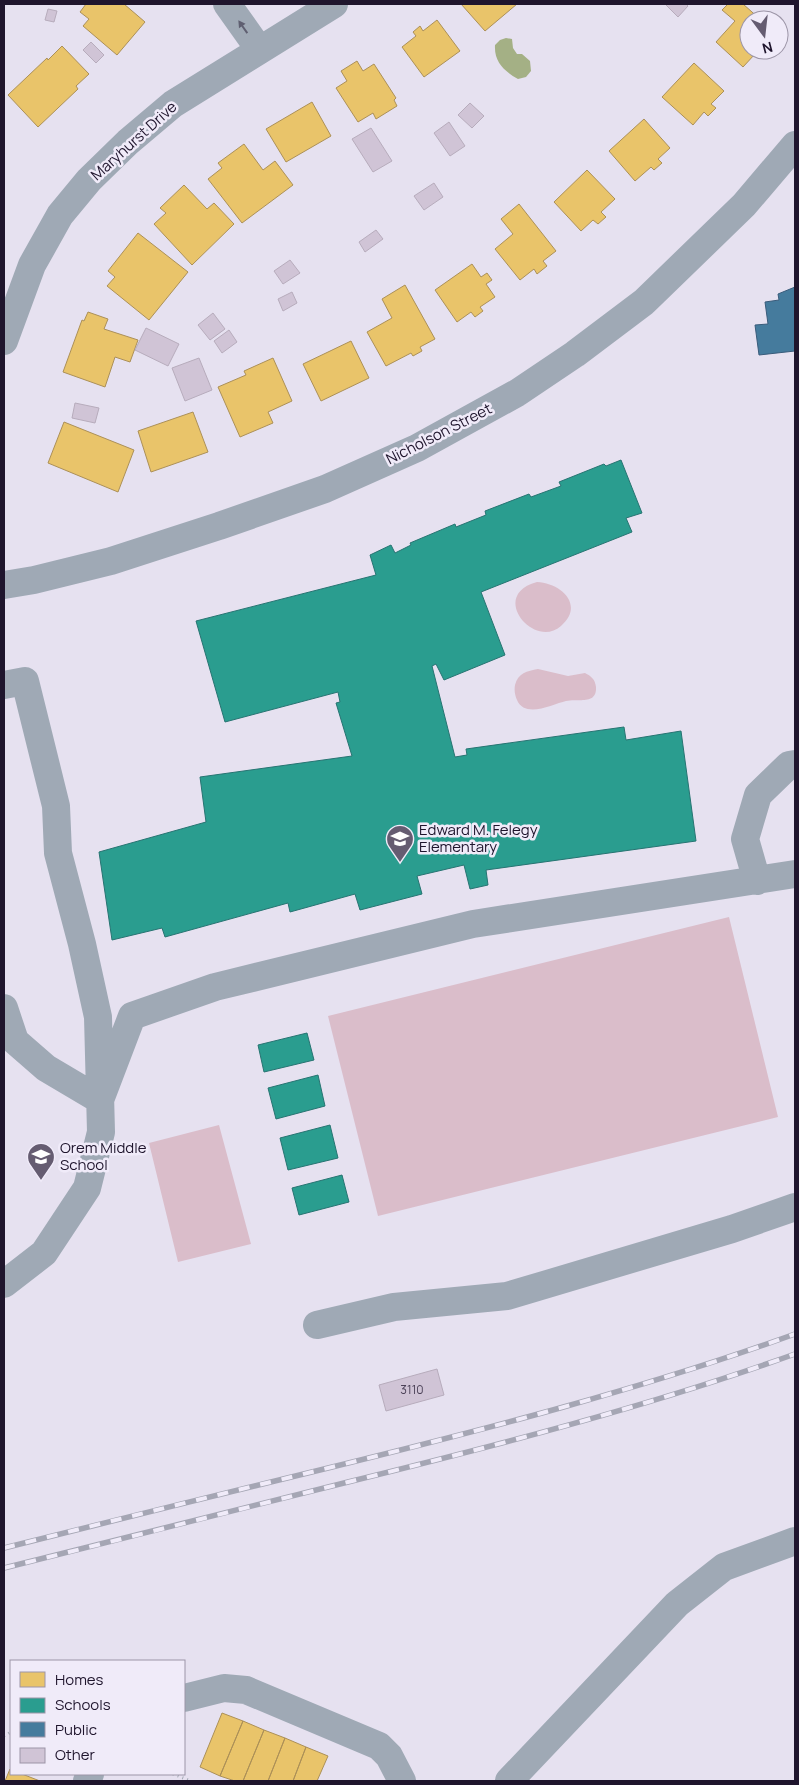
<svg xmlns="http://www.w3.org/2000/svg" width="799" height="1785" viewBox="0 0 799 1785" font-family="Manrope,sans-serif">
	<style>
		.green { fill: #dabdca }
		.water { fill: #a4b085 }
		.homes { fill: #e9c46a; stroke: #ac9058 }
		.schools { fill: #2a9d8f; stroke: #277472 }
		.public { fill: #457b9d; stroke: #3a5c7b }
		.building { fill: #d0c4d6; stroke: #b7acbc }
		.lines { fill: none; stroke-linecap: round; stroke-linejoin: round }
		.path { stroke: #a6abb6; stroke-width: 3; stroke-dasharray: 1 4; stroke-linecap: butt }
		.minor { stroke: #9fa9b5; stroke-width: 28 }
		.rail-casing { stroke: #a5a6b4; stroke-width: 5.5 }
		.rail { stroke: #f0ebf9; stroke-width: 4; stroke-dasharray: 11; stroke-linecap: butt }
		.oneway { fill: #5f5f71 }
		.labels { text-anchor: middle; stroke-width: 5; stroke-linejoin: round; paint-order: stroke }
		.number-label { font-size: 12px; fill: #4b4157 }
		.street-label { font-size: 15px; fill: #1f152d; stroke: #f0ebf9 }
		.poi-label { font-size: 15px; fill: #1f152d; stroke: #f0ebf9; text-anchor: start }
	</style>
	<rect width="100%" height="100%" fill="#e6e1f0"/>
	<!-- green -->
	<path class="green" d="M537 582C561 583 585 605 561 626 534 650 488 595 537 582Z
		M538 669 568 676 585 673C591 676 595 679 596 687 597 706 577 698 566 701 553 704 525 719 517 700 515 695 514 691 515 685 518 673 527 671 538 669Z
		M729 917 778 1117 378 1216 328 1016Z
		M219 1125 251 1244 178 1262 149 1143Z"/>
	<!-- water -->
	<path class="water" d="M506 38 512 39 513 48 517 54H522L530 61 531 71 526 77 518 79C504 71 494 62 495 45L500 40Z"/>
	<!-- homes -->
	<path class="homes" d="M86 4H124L145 22 117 55 83 26 89 19 80 12Z
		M461 4H517L485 31Z
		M728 4H743L761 20H749V50H767L760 58 755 54 743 67 716 42 735 21 722 10Z
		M437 20 460 51 424 77 402 47 416 36 413 32 420 26 423 31Z
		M62 46 89 74 76 86 78 89 38 127 8 95 47 58 48 60Z
		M357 61 363 71 374 64 396 98 394 100 397 106 376 119 373 113 358 122 336 88 347 81 341 71Z
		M694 63 724 91 711 104 716 108 708 116 704 112 693 125 662 97Z
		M312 102 331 136 286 162 266 129Z
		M644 119 670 148 658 159 662 163 654 170 651 167 635 181 609 151Z
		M244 144 263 170 275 161 293 185 242 223 208 179 222 168 218 163Z
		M587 170 615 199 601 212 606 217 598 224 593 220 581 231 554 202Z
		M184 185 207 209 214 203 234 224 192 265 154 224 166 213 160 208Z
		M519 204 556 251 543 261 547 266 537 274 534 269 520 280 495 249 513 234 501 219Z
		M138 233 188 272 149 320 107 286 115 277 108 271Z
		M472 264 481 277 487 273 492 280 486 284 495 297 480 307 483 311 475 317 471 312 457 322 435 290Z
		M405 285 435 339 420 347 422 351 413 356 411 353 386 366 367 332 392 318 382 299Z
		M88 312 108 319 104 329 138 340 130 362 115 357 105 387 63 372 82 320 84 321Z
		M351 341 369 378 321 401 303 364Z
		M273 358 292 401 268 412 273 423 240 437 218 387 246 375 244 371Z
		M193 412 208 452 151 472 138 431Z
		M64 422 134 450 118 492 48 463Z
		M222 1713 243 1721 220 1776 200 1767Z
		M243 1721 264 1730 243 1781H235L220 1776Z
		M264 1730 285 1738 268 1781H243Z
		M285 1738 306 1747 293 1781H268Z
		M306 1747 328 1756 317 1781H293Z
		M10 1769 11 1774H22L40 1781H5Z"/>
	<!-- schools -->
	<path class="schools" d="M621 460 642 513 626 518 632 532 481 592 505 655 444 680 436 664 432 666 455 757 467 755 466 749 624 727 626 740 681 731 696 841 486 870 488 885 470 889 464 865 417 876 422 894 360 910 355 894 290 912 288 903 165 937 162 928 112 940 99 852 206 822 200 777 352 756 336 703 340 702 338 692 225 722 196 621 376 575 370 555 391 545 395 553 411 545 410 543 455 524 456 527 486 515 485 511 529 494 531 497 561 486 559 482 604 464 606 466Z
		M307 1033 314 1060 264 1072 258 1045Z
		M318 1075 325 1106 276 1119 268 1088Z
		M330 1125 338 1158 288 1170 280 1138Z
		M342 1175 349 1202 299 1215 292 1188Z"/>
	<!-- public -->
	<path class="public" d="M795 287V351L759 355 755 325 768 324 765 302 779 300 778 294Z"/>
	<!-- building -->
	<path class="building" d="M665 4H686L688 6 678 17Z
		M48 9 57 11 54 22 45 20Z
		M91 42 104 55 96 63 83 50Z
		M470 103 484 116 472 128 458 115Z
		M449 122 465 146 450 156 434 133Z
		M371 128 392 161 373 172 352 139Z
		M434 183 443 197 424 210 414 196Z
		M376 230 383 239 365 252 359 242Z
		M290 260 300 273 283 284 274 271Z
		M292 292 297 303 283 311 278 299Z
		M213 313 225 329 210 340 198 325Z
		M146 328 179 344 168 366 135 350Z
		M229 330 237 342 222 353 214 341Z
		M199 358 212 390 185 401 172 368Z
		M75 403 99 408 95 423 72 418Z
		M437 1369 444 1395 386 1411 379 1385Z"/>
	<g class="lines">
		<!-- path -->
		<path class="path" d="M4 1736 11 1732
			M173 1774 191 1781"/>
		<!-- minor -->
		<path class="minor" d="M227 4 259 49
			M4 341 32 265 60 215 89 180 128 142 173 104 334 4
			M4 585 34 580 111 561 219 526 325 489 417 448 517 393 575 354 644 302 744 205 795 145
			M4 685 25 681 56 806 58 853 82 944 98 1017 101 1132 87 1188 44 1253 4 1284
			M757 881 745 839 758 795 789 765 795 764
			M4 1008 15 1041 46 1068 100 1100 132 1016 215 987 473 924 795 874
			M317 1325 394 1307 507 1296 732 1229 795 1207
			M184 1698 224 1688 246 1690 379 1746 389 1756 402 1781
			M87 1781 90 1774
			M509 1781 677 1604 724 1567 795 1541"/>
		<defs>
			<path id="rail" d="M4 1548C111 1521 217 1495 324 1469 483 1430 642 1389 795 1334
				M4 1568C118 1540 233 1511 348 1482 499 1445 649 1406 795 1354"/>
		</defs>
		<!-- rail casing -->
		<use href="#rail" class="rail-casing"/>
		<!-- rail -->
		<use href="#rail" class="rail"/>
	</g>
	<!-- one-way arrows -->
	<defs><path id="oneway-solid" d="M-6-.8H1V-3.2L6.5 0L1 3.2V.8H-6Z" transform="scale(1.25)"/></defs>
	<use class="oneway" href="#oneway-solid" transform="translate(243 27) rotate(-125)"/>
	<!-- icons -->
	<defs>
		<symbol id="school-pin" viewBox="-11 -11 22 30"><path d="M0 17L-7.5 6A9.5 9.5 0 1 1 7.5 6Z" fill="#655c71" stroke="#f0ebf9"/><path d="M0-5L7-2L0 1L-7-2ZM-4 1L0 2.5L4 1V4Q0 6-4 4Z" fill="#fff"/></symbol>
	</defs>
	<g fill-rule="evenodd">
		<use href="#school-pin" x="384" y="823" width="32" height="43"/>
		<use href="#school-pin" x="25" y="1141" width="32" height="43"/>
	</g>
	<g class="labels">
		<!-- number labels -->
		<g class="number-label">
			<text x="412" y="1394">3110</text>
		</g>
		<!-- street labels -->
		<g class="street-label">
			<text transform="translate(134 141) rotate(-42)" y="5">Maryhurst Drive</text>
			<text transform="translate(439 434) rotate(-27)" y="5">Nicholson Street</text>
		</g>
		<!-- poi labels -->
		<g class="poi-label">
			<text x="419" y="835">Edward M. Felegy<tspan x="419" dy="17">Elementary</tspan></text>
			<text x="60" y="1153">Orem Middle<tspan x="60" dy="17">School</tspan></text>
		</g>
	</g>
	<!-- border -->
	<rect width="799" height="1785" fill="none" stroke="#1f152d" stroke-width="10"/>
	<!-- legend -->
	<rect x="10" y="1660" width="175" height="115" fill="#f0ebf9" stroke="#9c95a7"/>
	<rect x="20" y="1672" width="25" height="15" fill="#e9c46a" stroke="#9c95a7"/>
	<text x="55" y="1685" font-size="15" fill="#1f152d">Homes</text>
	<rect x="20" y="1698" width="25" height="15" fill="#2a9d8f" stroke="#9c95a7"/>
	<text x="55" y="1710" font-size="15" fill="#1f152d">Schools</text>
	<rect x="20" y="1722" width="25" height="15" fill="#457b9d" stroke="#9c95a7"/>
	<text x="55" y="1735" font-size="15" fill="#1f152d">Public</text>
	<rect x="20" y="1748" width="25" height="15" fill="#d0c4d6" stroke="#9c95a7"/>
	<text x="55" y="1760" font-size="15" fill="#1f152d">Other</text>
	<!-- north arrow -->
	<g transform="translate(764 35) rotate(165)"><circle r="24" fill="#f0ebf9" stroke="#9c95a7"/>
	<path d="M0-4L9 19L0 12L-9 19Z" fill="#655c71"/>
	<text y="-8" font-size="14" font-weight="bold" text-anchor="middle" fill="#1f152d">N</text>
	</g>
</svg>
